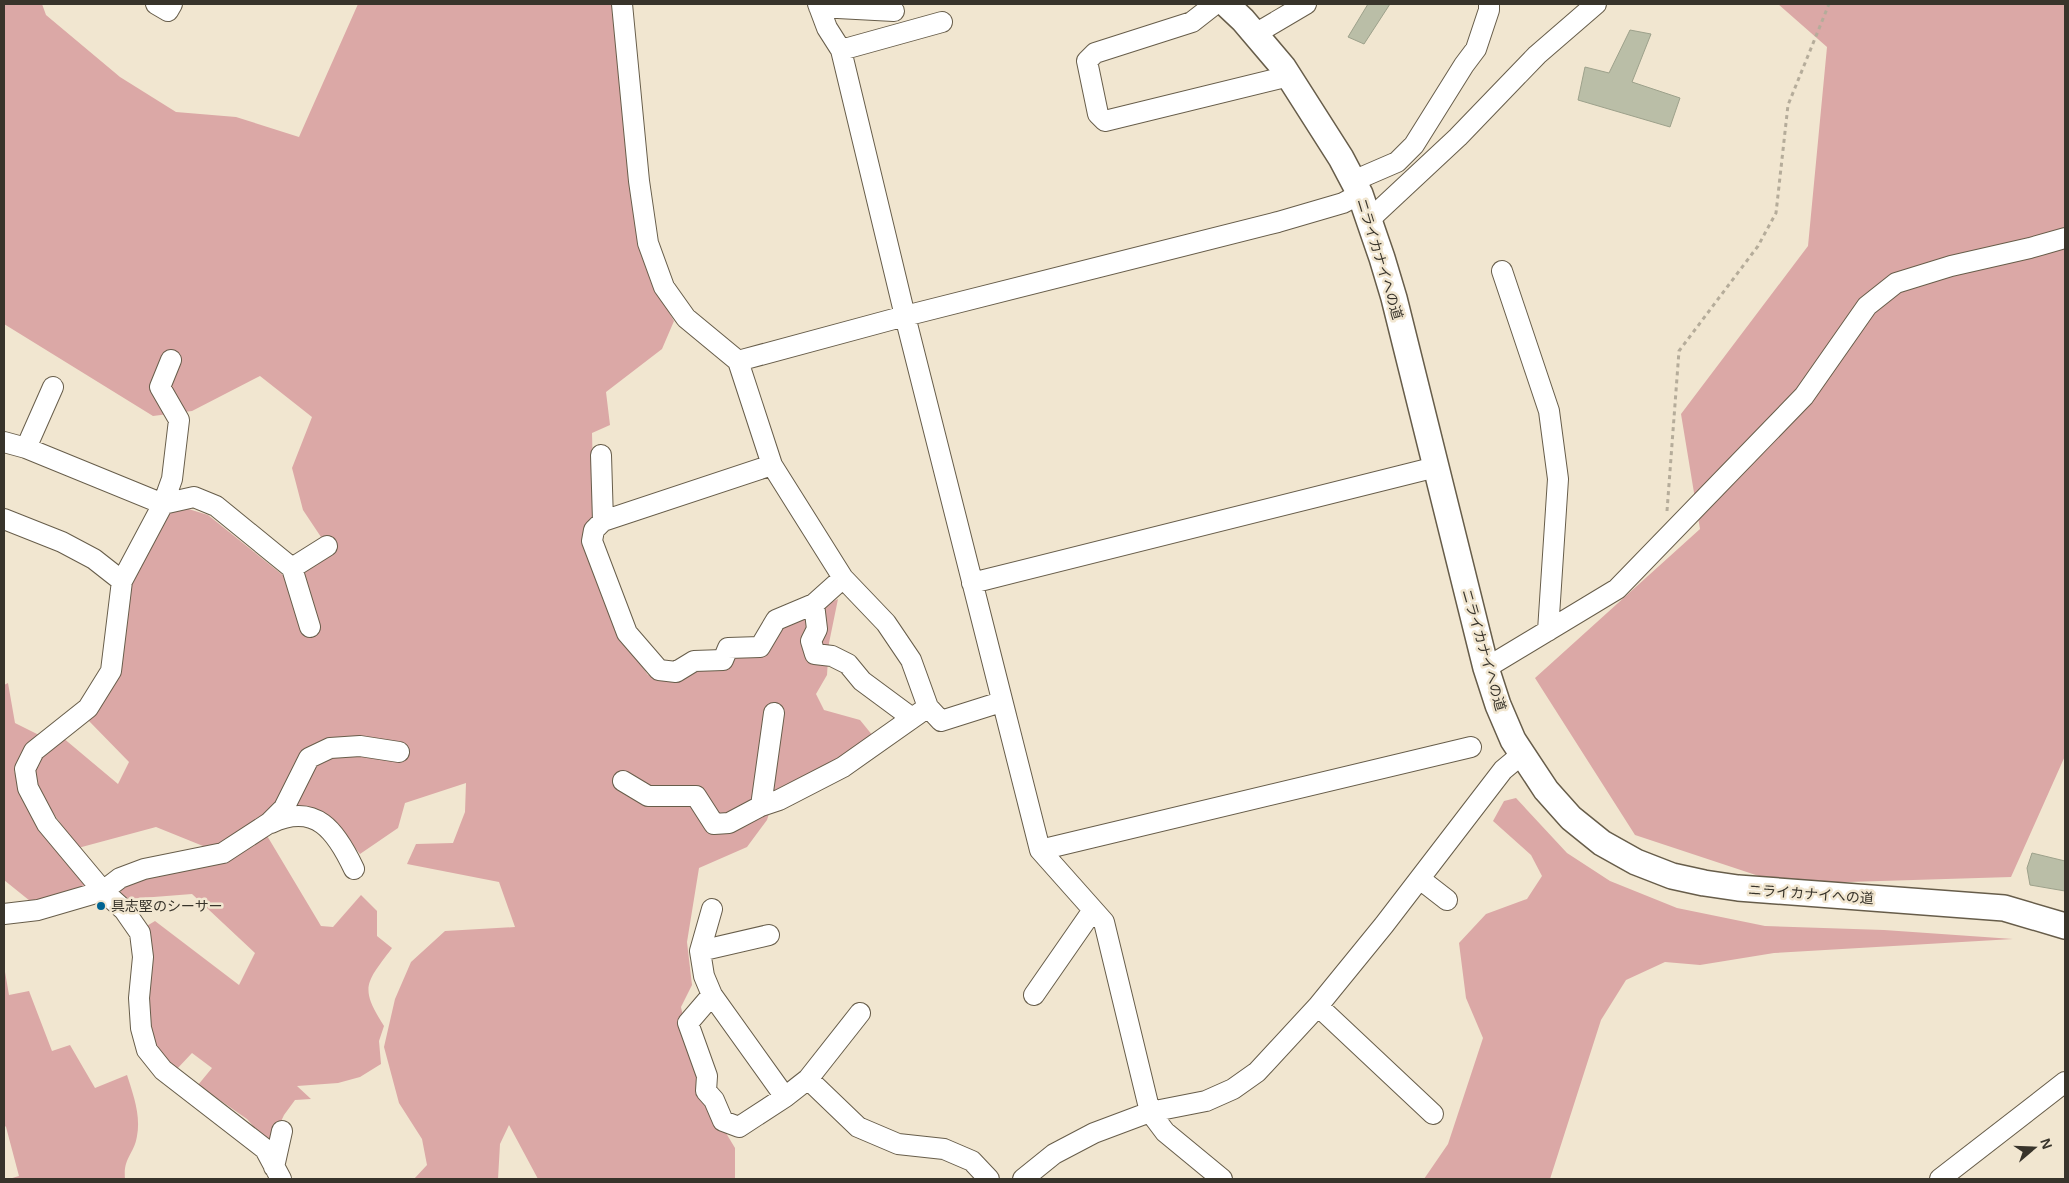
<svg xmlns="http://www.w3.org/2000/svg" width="2069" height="1183" viewBox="0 0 2069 1183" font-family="Helvetica,'Noto Sans JP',sans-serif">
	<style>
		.green { fill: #dba8a6 }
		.building { fill: #babea7; stroke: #9da18b }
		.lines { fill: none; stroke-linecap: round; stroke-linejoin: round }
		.minor-casing { stroke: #675d4a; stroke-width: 22 }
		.major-casing { stroke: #675d4a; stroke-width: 28 }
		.path { stroke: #b5ac9a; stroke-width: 3; stroke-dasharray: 4 4; stroke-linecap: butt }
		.minor { stroke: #fff; stroke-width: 20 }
		.major { stroke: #fff; stroke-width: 25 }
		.poi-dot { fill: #006493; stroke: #f1e6d0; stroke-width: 2 }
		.labels { text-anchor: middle; stroke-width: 5; stroke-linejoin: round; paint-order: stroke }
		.street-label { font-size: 14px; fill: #38342b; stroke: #f1e6d0 }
		.poi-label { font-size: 14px; fill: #38342b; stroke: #f1e6d0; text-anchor: start }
	</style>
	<rect width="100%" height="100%" fill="#f1e6d0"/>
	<!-- green -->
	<path class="green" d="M4 4H42L46 15 120 77 176 112 236 117 299 137 358 4H612L634 212 650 280 674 321 662 349 606 392 610 425 592 433 594 515 620 634 648 675 675 680 733 656 780 627 838 599 829 643 827 675 816 694 824 710 860 720 873 736 838 759 775 794 767 820 747 847 699 868 687 942 692 985 681 1007 685 1026 708 1103 735 1148V1179H538L509 1125 500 1144 498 1179H414L427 1165 422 1139 399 1103 384 1047 395 999 411 962 445 931 515 927 499 882 407 864 416 844 453 843 465 812 466 783 405 803 398 828 360 854 339 827 309 807 208 848 156 827 78 848 36 789 35 767 45 750 62 737 118 784 129 762 89 721 118 673 128 587 165 515 182 507 208 515 284 576 331 552 303 510 292 468 312 417 260 376 192 411 153 416 4 324Z
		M1778 4H2065V756L2011 877 1783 884 1635 835 1535 678 1700 529 1681 414 1808 246 1827 47Z
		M8 683 15 723 41 736 21 756 14 771 37 822 89 888 35 905 4 880V685Z
		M1516 798 1567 853 1610 881 1677 908 1765 926 1884 930 2013 939 1774 953 1700 965 1665 962 1626 980 1601 1020 1550 1179H1424L1448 1144 1483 1038 1466 998 1459 943 1486 914 1527 899 1542 876 1531 855 1493 821 1504 801Z
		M266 834 321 926 333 927 361 895 377 911V936L392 948C366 983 359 987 384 1026L379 1041 381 1064 360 1077 338 1083 297 1086 311 1099 295 1100 284 1115 270 1145 247 1119 198 1085 212 1068 192 1053 176 1070 152 1049 146 1029 145 927 155 921 239 985 255 953 192 894 128 899 120 893 122 886 149 876 198 869 231 857Z
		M4 966 9 995 29 991 52 1051 70 1045 95 1088 127 1075C133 1094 141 1115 137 1136 134 1155 123 1157 125 1179H9L19 1176 6 1127 4 1125Z"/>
	<!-- building -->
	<path class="building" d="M1368 4H1390L1364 44 1348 37Z
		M1630 30 1651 34 1632 82 1680 98 1670 127 1578 100 1585 67 1609 73Z
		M2032 853 2065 861V891L2030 885 2027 868Z"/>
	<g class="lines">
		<defs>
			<path id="minor" d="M156 4 168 11 172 4
				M622 4 639 181 648 243 664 287 686 318 738 361 772 465 843 578 886 623 911 660 928 707 941 721 1001 702
				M818 4 827 28 841 50 905 316 1040 850 1104 922 1150 1112 1165 1132 1222 1179
				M1215 4 1192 22 1095 53 1087 61 1098 114 1105 121 1289 76
				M819 7 894 11
				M1255 34 1306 4
				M841 50 942 22
				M1353 181 1397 162 1414 145 1464 65 1476 49 1489 10V4
				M1369 220 1458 137 1537 55 1596 4
				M1502 271 1549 411 1558 479 1548 631
				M738 361 905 316 1278 222 1343 203 1360 194
				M4 442 26 448 163 504 172 479 179 420 160 387 171 360
				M26 448 53 387
				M601 455 603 521
				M772 465 603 521 594 530 592 541 627 633 659 670 676 672 694 661 723 660 728 648 760 647 776 620 814 604
				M4 519 62 542 94 559 122 581
				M292 568 327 546
				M843 578 814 604 817 629 811 641 815 654 832 656 848 664 862 681 912 718
				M972 583 1436 467
				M1486 668 1617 589 1804 396 1867 306 1896 283 1951 266 2030 248 2065 238
				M623 781 648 796H696L714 824 729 823 761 806 779 800 843 767 928 707
				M761 806 774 713
				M271 823C316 802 336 831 354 869
				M1040 850 1471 747
				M1420 879 1447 900
				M712 909 700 951 704 976 712 995
				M4 914 38 910 103 891 120 878 144 869 223 853 269 823 284 808 309 758 330 748 360 746 399 752
				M700 951 769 935
				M1034 995 1093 910
				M1318 1006 1433 1114
				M860 1013 808 1079 858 1127 898 1144 944 1149 972 1161 989 1179
				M785 1097 712 995 688 1023 707 1076 706 1091 714 1100 723 1121 739 1127 785 1097 808 1079
				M274 1167 282 1131
				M281 1179 265 1149 163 1070 147 1050 141 1028 139 998 143 957 140 933 124 910 103 891 47 824 28 788 25 769 34 751 88 708 111 671 122 581 163 504 194 497 216 506 292 568 310 627
				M1023 1179 1054 1154 1094 1133 1150 1112 1206 1101 1233 1089 1257 1072 1318 1006 1384 925 1503 770 1521 755
				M1940 1179 2065 1082"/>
			<path id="major" d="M1226 4 1243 20 1283 67 1341 158 1360 194 1382 258 1394 298 1486 668 1498 705 1513 740 1546 790 1571 818 1602 843 1636 862 1672 876 1704 883 1738 888 2004 908 2065 926"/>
		</defs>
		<!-- minor casing -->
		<use href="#minor" class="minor-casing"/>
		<!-- major casing -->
		<use href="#major" class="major-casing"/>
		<!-- path -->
		<path class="path" d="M1667 511 1679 351 1758 246 1776 213 1788 105 1829 4"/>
		<!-- minor -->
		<use href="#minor" class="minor"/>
		<!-- major -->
		<use href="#major" class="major"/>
	</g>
	<!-- markers -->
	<circle class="poi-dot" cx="101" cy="906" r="5"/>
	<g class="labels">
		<!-- street labels -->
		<g class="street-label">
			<text transform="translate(1380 259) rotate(73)" y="5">ニライカナイへの道</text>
			<text transform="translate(1484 650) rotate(74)" y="5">ニライカナイへの道</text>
			<text transform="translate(1811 894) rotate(4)" y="5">ニライカナイへの道</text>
		</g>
		<!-- poi labels -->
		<g class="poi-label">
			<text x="111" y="911">具志堅のシーサー</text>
		</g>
	</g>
	<!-- border -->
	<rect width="2069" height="1183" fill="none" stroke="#38342b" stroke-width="10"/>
	<!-- north arrow -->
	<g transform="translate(2034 1148) rotate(71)" stroke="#f1e6d0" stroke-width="4" paint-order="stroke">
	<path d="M0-4L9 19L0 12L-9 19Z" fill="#38342b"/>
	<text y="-8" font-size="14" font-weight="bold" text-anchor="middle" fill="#38342b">N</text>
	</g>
</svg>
